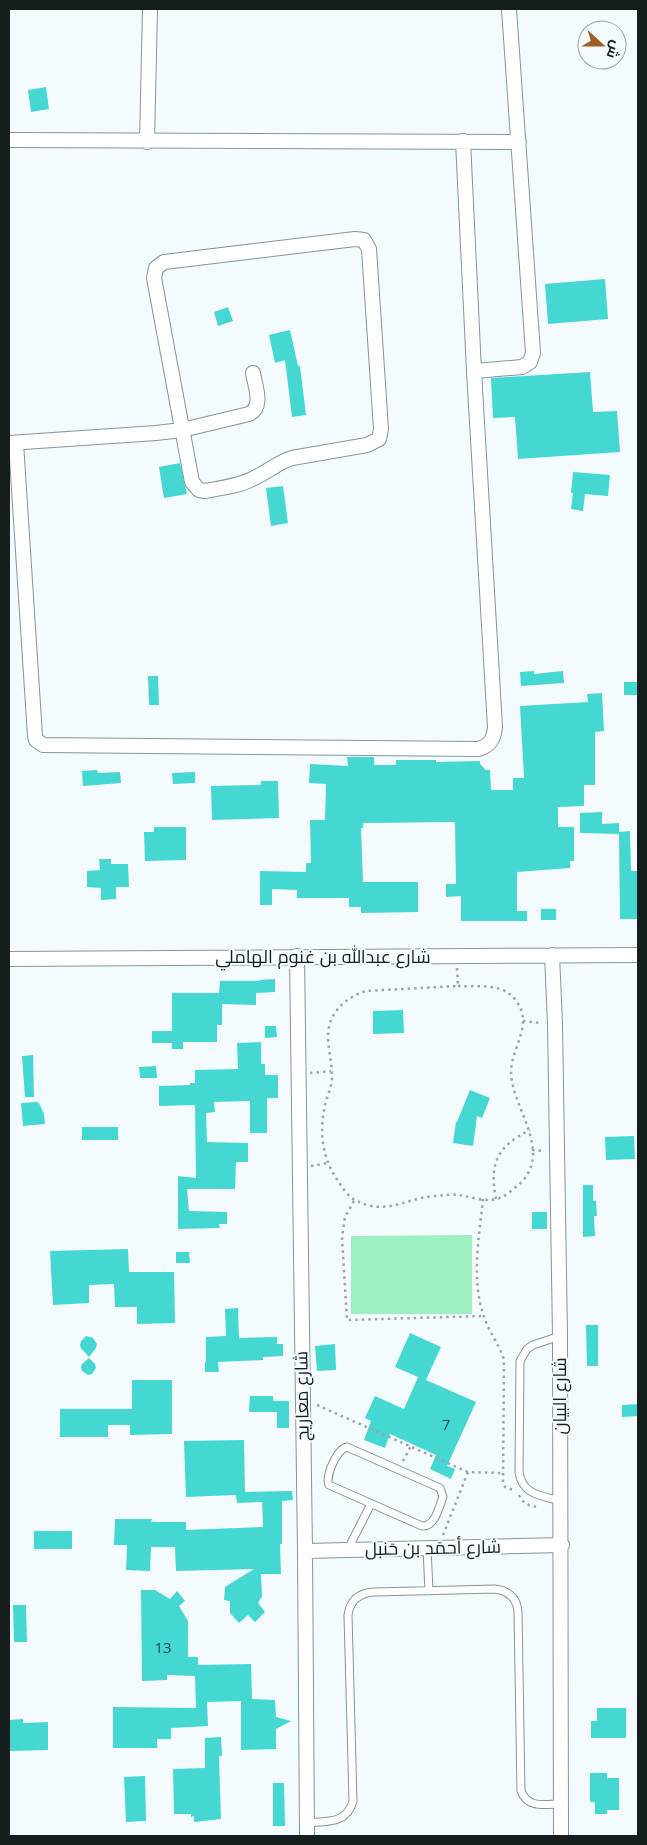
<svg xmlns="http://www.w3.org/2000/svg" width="647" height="1845" viewBox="0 0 647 1845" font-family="'Open Sans',Cairo,sans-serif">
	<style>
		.green { fill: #9cf0c1 }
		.building { fill: #45d7d2 }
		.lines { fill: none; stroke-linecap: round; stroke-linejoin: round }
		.service-casing { stroke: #84959b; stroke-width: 9 }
		.minor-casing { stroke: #84959b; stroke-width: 16 }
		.path { stroke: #9da4a7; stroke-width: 2.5; stroke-dasharray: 2.5 4; stroke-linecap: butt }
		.service { stroke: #fff; stroke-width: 7 }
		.minor { stroke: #fff; stroke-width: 14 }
		.labels { text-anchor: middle; stroke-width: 4; stroke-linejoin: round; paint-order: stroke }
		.number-label { font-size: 15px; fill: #224c4c }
		.street-label { font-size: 18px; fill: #161d1f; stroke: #f4fbfe }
	</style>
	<rect width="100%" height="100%" fill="#f4fbfe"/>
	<!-- green -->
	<path class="green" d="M472 1235V1314H351V1236Z"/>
	<!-- building -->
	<path class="building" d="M46 87 49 109 31 112 28 90Z
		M605 279 608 319 548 324 545 284Z
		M228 307 233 321 218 326 214 312Z
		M290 330 298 366H300L306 415 292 417 285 360 275 363 269 335Z
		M590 372 593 412 617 411 620 452 518 459 515 417 493 418 491 378Z
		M180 463 187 494 164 498 159 467Z
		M573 472 610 475 608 496 585 494 583 511 571 509 573 493H571Z
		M283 486 288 523 271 526 266 488Z
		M534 671V674L563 671 564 683 521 686 520 672Z
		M148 676H158L159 705H149Z
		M624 682H638L637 695H624Z
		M602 693 604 731 595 732V785H584V806L558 807V827H574V861H570V868L517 872V911H527V921H461V896L446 897V884H456L455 822 363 823V828H361L363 882H418V912L361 913V907H349V898H297V890L272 889V905H260V871L306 872V863H311L310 820H325L326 784 309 783 310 764 348 766 347 757H374V765H396V760H436V762L480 761V764L486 770H490L491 790H513V778H524L520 706 588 702 587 694Z
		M97 770 98 773 120 772 121 783 83 786 82 771Z
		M195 772V783L173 784 172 773Z
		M261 781H278L279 818 212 820 211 786 261 785Z
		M602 812V824L619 823V832L630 831 631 871H637V919H620L619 834 580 833V813Z
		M154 827H186V860L145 861 144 832H154Z
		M99 859H111V864H128L129 887H116V899L101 900V888L87 887V871L100 870Z
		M541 909H556V920H541Z
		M275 979V992L256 993V1005L222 1004V1025H217V1042H183V1049H172V1043H152V1031H172V993H219L220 981H259V980Z
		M403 1010 404 1033 373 1034V1011Z
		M265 1026H276L277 1037 265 1038Z
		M261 1042V1064H265V1075H278V1098H267V1133H250V1101L214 1102 215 1112 206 1113 207 1142 248 1143V1162H236L235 1189H187L189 1211 227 1212V1224H219L220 1228 178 1229V1176L196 1178 195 1105 159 1106V1086L190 1085V1083H195V1070L238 1069 237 1043Z
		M33 1055 34 1097H25L22 1056Z
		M156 1066 157 1078H140L139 1067Z
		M470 1090 490 1098 482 1118 477 1116 473 1146 453 1143 456 1122H457Z
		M36 1102 39 1103 44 1114 45 1124 23 1126 21 1103Z
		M82 1127H118V1140H82Z
		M634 1136 635 1159 606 1160 605 1137Z
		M583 1185H593V1201H596L597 1216H594L595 1236 583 1237Z
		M532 1212H547V1229H532Z
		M128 1249 129 1272H174L175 1323 137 1324V1307H115L114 1284 89 1285V1303L53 1305 50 1251Z
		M176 1252H189L190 1263H176Z
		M238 1308 239 1338 277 1337V1344H283V1356L263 1357V1360L218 1362 219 1372H205V1362H206V1337L226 1336 225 1309Z
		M586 1325H598V1366H587Z
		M410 1333 441 1347 426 1380 476 1402 447 1466 455 1469 451 1479 430 1469 436 1455 390 1434 385 1448 364 1440 371 1421 365 1418 375 1396 404 1409 418 1377 395 1367Z
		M86 1336 93 1338 97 1344 96 1348 89 1357 81 1348 80 1345 81 1341Z
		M335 1344 336 1370 317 1371 315 1346Z
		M89 1358 95 1364 96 1368 92 1374 88 1375 82 1371 81 1367 82 1364Z
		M132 1380H172V1434L130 1435V1425H108V1437H60V1409H132Z
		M250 1396H273V1401H289V1428H277V1412H249Z
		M638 1404V1416L622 1417V1405Z
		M244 1440 245 1492 292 1491 293 1500 282 1501V1544H280L281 1574H261L262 1596 258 1603 265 1612 255 1622 248 1615 239 1623 230 1613V1601L224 1600 225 1587 254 1569 176 1571 175 1547H151L150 1571 126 1570 127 1545H114L115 1519H152L151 1522H186V1530L263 1527 262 1502 237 1503 236 1495 186 1497 184 1441Z
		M34 1531H72V1549H34Z
		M141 1590H155L170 1599 177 1591 185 1601 179 1606 188 1621V1657H198V1665L251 1664 252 1699 275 1700 276 1717 291 1721 276 1729V1749L241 1750V1701L207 1702 208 1726 171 1728V1739H157V1748H113V1707L196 1708 195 1676 167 1675V1680L142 1681Z
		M13 1605H26L27 1642H14Z
		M597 1708H626V1738H591V1721H597Z
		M23 1719V1723L48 1722V1750L9 1751V1720Z
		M221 1737 222 1756H219L221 1819 194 1822V1816L191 1817V1814H174L173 1769 205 1768V1738Z
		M590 1773H607V1778H619V1810H607V1814H595V1802H590Z
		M145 1776 146 1821 126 1822 124 1777Z
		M273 1783H284L285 1826H273Z"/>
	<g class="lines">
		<defs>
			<path id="service" d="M560 1336 533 1345 527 1349 520 1361 519 1472C522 1495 542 1496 561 1501
				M347 1447 440 1488 443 1497C439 1507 435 1527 422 1526L329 1485C325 1476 337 1449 347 1447Z
				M427 1548 429 1591
				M348 1549 371 1504
				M306 1823C327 1821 347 1824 353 1801L348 1615C350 1600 359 1593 374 1592L495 1589C509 1591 517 1598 518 1612L521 1791C528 1809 545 1804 561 1804"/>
			<path id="minor" d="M9 140 519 142
				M147 142 150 9
				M355 239 364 240 369 249 381 429 379 439 367 445 292 458C278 462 268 472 254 478 240 486 221 488 205 491L199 490 192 482 154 278 156 268 164 262Z
				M474 371 522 367 530 362 533 353 509 9
				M9 443 156 433 182 430 249 414C264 407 255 386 253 373
				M16 443 35 736 36 740 43 745 478 749C490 746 494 739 495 727L474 371 463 141
				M552 955 555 1024 560 1336 561 1836
				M297 956 305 1551 307 1836
				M9 959 638 955
				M305 1551 562 1545"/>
		</defs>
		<!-- service casing -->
		<use href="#service" class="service-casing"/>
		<!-- minor casing -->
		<use href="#minor" class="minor-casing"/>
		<!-- path -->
		<path class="path" d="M457 968 458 986
			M458 986C478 987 504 982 517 1002 533 1025 512 1047 511 1071 511 1109 557 1154 516 1187 510 1192 504 1197 497 1199 485 1202 471 1197 459 1195 452 1194 444 1195 436 1196 407 1197 387 1217 355 1200 348 1197 342 1187 338 1181 322 1158 319 1132 325 1105 327 1097 331 1088 332 1080 333 1058 322 1036 333 1016 340 1003 352 996 365 991Z
			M523 1021 541 1023
			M310 1073 331 1071
			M532 1150 543 1151
			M311 1166 328 1163
			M483 1199C479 1239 470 1283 486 1322 491 1335 500 1346 504 1360L503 1482 505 1487 516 1491
			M496 1199C489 1164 497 1146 530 1130
			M354 1201 345 1217 342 1237 347 1320 484 1316
			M317 1405 468 1472 502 1473
			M403 1461 411 1446
			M519 1495C523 1504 529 1506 538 1507
			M443 1535 468 1472"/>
		<!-- service -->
		<use href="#service" class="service"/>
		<!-- minor -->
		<use href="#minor" class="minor"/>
	</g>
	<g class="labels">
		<!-- number labels -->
		<g class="number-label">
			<text x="446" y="1430">7</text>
			<text x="163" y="1653">13</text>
		</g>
		<!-- street labels -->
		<g class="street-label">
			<text x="323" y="963">شارع عبدالله بن غنوم الهاملي</text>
			<text transform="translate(302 1396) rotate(-91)" y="6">شارع معاريج</text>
			<text transform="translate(560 1396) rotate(-90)" y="6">شارع البيان</text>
			<text transform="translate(433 1548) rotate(-1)" y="6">شارع أحمَد بن حَنبل</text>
		</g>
	</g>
	<!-- border -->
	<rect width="647" height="1845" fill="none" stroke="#161d1f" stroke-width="20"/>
	<!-- north arrow -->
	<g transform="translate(602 45) rotate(111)"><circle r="24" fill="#f4fbfe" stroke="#9ba2a5"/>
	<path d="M0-4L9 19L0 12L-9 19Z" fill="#a06028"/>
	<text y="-8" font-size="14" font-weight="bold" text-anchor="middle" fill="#161d1f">ش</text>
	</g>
</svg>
